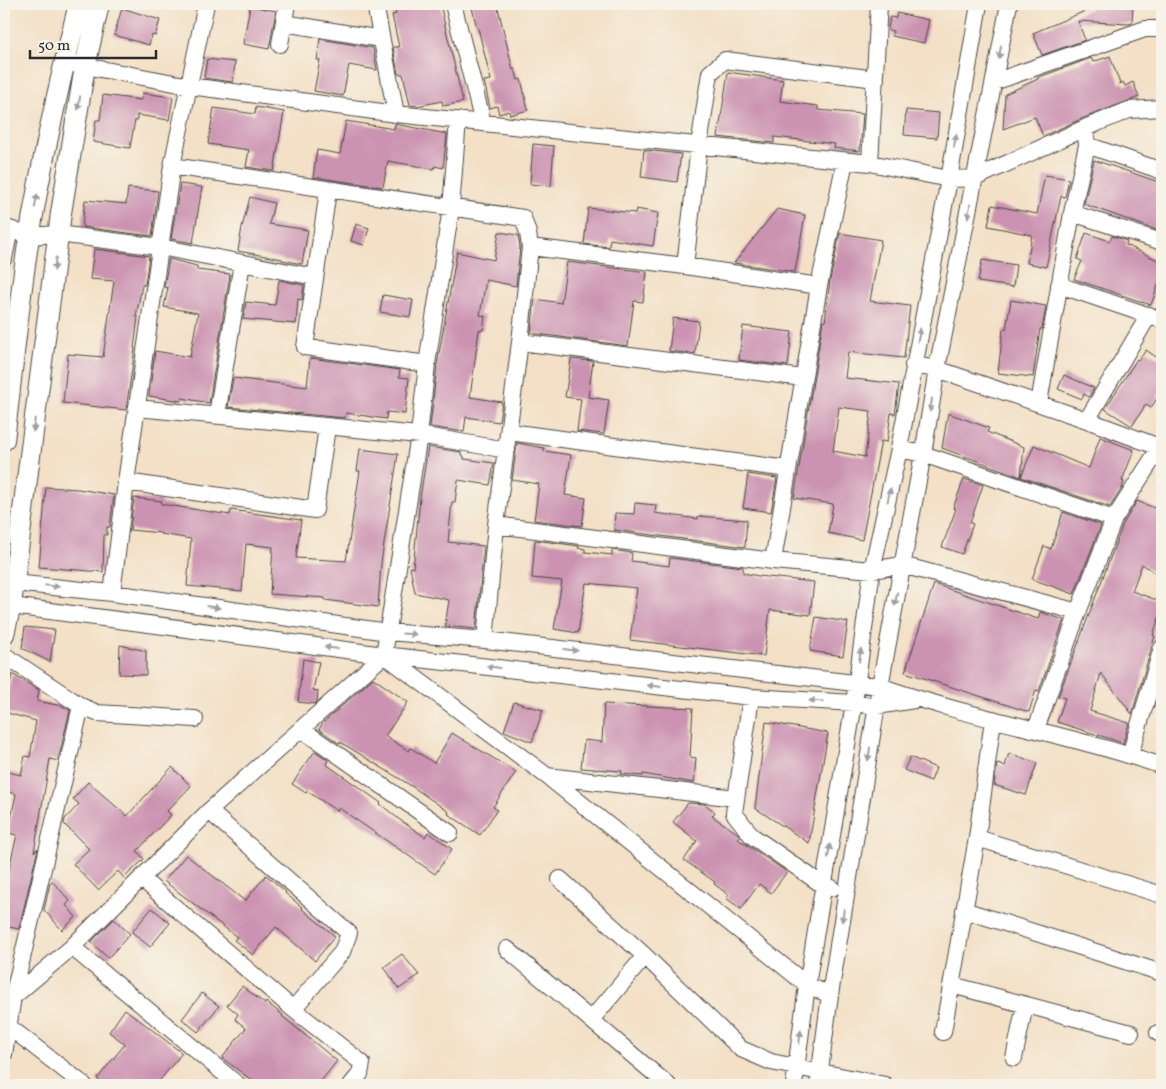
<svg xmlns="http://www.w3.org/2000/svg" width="1166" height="1089" viewBox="0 0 1166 1089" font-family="Vollkorn,serif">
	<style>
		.building { fill: #cb93b1; fill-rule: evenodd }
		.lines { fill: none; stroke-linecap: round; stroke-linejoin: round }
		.minor-casing { stroke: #494642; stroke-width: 18 }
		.tertiary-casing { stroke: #494642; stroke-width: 22 }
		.minor { stroke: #fff; stroke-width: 16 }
		.tertiary { stroke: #fff; stroke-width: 20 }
		.oneway { fill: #a0a0a0 }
	</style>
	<rect width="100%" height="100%" fill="#f7f3e8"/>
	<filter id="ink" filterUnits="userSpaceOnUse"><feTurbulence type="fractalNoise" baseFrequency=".02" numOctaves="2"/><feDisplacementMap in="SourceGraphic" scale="10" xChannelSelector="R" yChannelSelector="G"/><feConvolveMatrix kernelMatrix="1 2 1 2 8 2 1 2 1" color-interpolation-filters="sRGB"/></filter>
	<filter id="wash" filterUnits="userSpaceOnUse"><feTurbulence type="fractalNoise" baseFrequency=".0096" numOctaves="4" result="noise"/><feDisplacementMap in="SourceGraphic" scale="20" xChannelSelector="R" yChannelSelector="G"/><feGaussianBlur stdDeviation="1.12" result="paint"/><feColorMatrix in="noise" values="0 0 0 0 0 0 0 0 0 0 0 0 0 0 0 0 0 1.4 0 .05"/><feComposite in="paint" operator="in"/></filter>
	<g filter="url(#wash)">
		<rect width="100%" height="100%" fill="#f3e0c6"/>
		<g id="blocks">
			<!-- building -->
			<path class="building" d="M394 4H440L463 102 443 106 442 101 418 106 410 105 403 74H398L393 47H399L392 15 396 14Z
				M471 4H497L513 70 515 69 518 80 521 79 528 110 510 115 509 111 499 114 497 106 490 108 484 81 491 80 478 28H477Z
				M1102 4H1133L1132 23 1128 24 1078 21 1085 40 1042 55 1033 33Z
				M250 6 276 11 269 49 243 44Z
				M122 8 160 20 155 36 152 35 149 45 114 35Z
				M897 13 929 20 924 43 892 36 893 31 888 30 890 17 896 18Z
				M320 39 373 48 377 70 349 65 343 96 314 91 320 60H317Z
				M1110 56 1120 84 1123 82 1125 86 1133 82 1139 97 1081 119 1043 136 1035 117 1003 129 1005 94 1038 79 1037 78 1091 58 1093 62Z
				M207 59 235 62 233 82 204 78Z
				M728 72 783 80 780 101 818 106V110L863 114 860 151 834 148 835 144 774 137V143L718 137Z
				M142 93 173 97 169 120 137 115V121L135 120 130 148 93 142 96 120H100L103 95 141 100Z
				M256 107 284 112 274 171 246 167 249 150 208 144 214 108 255 114Z
				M906 110 939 113 937 138 904 135Z
				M346 121 394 129 395 124 447 134 443 168 435 166 434 169 388 161 383 187 313 177 317 150 340 154Z
				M533 144 554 146 551 186 530 184Z
				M644 150 681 154 677 182 641 177Z
				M1094 160 1162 183V232L1084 204Z
				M1045 175 1069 179 1065 197 1061 196 1046 267 1027 263 1032 235 988 226 992 205 1037 214Z
				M180 184 202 187 193 243 171 239Z
				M128 188 158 191 152 236 82 227 85 200 126 204Z
				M250 197 274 203 269 224 308 230 302 264 282 260V259L238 251 242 227Z
				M588 208 635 213 636 209 658 213 653 246 610 239 609 247 584 244Z
				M777 209 805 215 795 272 734 263Z
				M356 224 369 228 364 245 351 241Z
				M499 232 518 235 520 247 516 286 486 280 480 315 485 316 483 330H479L470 397 502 402 499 422 466 417 464 432 430 427 437 365 457 252 494 260Z
				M840 233 881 240 870 301 910 306 904 358 848 352 845 378 899 384 895 414 891 413 887 442 881 441 862 540 828 533 833 504 794 498 823 321 825 322 830 280ZM839 407 871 411 865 457 833 451Z
				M1086 233 1110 241 1112 236 1127 241 1126 245 1162 262V274L1151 305 1074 279 1082 261 1077 259Z
				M94 249 149 256 145 285H142L136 317H138L134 348H135L126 410 63 403 68 354 103 357 114 281 90 279Z
				M169 259 197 266V270L230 274 209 403 182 398 181 401 149 396 155 351 190 357 198 313 164 307 168 288 164 287Z
				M982 260 1016 265 1013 287 978 282Z
				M567 262 647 272 643 302 634 301 628 346 531 333 535 299 561 303Z
				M279 280 304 285 302 300 298 299 296 324 243 319 246 302 275 305Z
				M383 295 413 300 410 317 380 312Z
				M1011 300 1046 306 1042 329H1040L1033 377 998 373 1003 329H1006Z
				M673 318 699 321 695 354 669 351Z
				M743 326 792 332 788 366 739 360Z
				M1146 350 1162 361V390L1151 408 1146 404 1132 426 1105 409 1137 359 1139 360Z
				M310 358 400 370 399 377 409 378 405 414 387 412 386 419 346 413 345 418 228 407 233 378 307 387Z
				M571 359 593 361 588 397 609 400 604 434 577 431 581 399 565 397Z
				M1064 375 1094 388 1089 397 1084 394 1082 399 1058 389Z
				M948 413 989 428 987 432 1024 447 1021 477 942 448Z
				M1100 437 1134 450 1122 481 1124 482 1122 488 1110 507 1021 477 1034 445 1089 468Z
				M517 443 544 448V451L571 455 565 495 586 498 582 526 534 520 539 484 512 480Z
				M428 447 461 452V455L464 456V459L494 463 490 485 458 480 455 502H452L448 542 484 546 476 629 445 626 449 600 415 593 410 567 413 568 420 498Z
				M360 449 398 454 381 563 378 607 325 600V598L270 594 273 547 246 544 242 591 187 586 191 539 161 534V533L130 530 134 498 162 501 161 504 230 515 231 510 301 520 296 558 346 561 360 471H357Z
				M748 474 777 478 771 512 743 508Z
				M964 479 983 485 970 523 973 524 962 554 942 547 956 509 953 508Z
				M46 487 78 489 114 495 110 527H107V535H104L103 572 39 567Z
				M1137 501 1162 511V577L1142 564 1132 591 1162 602V610L1153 635 1155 636 1132 714 1101 673 1090 711 1129 723 1123 743 1057 722 1065 698 1058 697 1123 524Z
				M635 503 656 505 655 513 698 519V516L747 520 745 547 614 530 615 513 634 514Z
				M1063 512 1101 525 1074 594 1032 579 1044 546 1051 549Z
				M535 540 579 546 578 548 585 549V552L612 555V550L632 553 631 561 669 566 670 558 743 567V573L759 576 814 582 810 615 770 610 764 656 630 640 637 588 586 583 578 633 554 629 562 581 532 578Z
				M934 584 1038 619 1040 612 1064 620 1039 691 1036 690 1029 712 905 672Z
				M816 617 848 622 843 656 810 651Z
				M25 627 55 630 50 662 22 648Z
				M120 645 146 651V675L119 674Z
				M303 659 319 662 313 690 318 691 317 702 315 704 298 702Z
				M12 674 39 690 37 701 62 706 70 710 58 761 50 759 34 852 38 848 19 929 4 926V889L17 835 8 833 16 794 4 791V771L21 775 25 756 30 757 36 721 4 712Z
				M373 678 408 702 385 736 409 751 411 748 434 763 452 733 516 772 493 807 497 810 480 835 448 814 449 812 413 787 350 748 340 742V744L319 729 323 723Z
				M1162 682V709L1155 707Z
				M514 702 543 710 532 742 504 731Z
				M604 704 693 708 690 757 696 758 694 783 643 774V776L621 774 622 771 581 768 584 740 602 742Z
				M766 722 828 733 809 843 755 808Z
				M315 751 328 760 326 764 381 803 380 804 400 820 425 837 428 832 452 849 435 874 339 808 337 811 307 791 306 793 292 784Z
				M1009 753 1037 763 1026 795 994 785 997 764 1005 766Z
				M910 757 936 768 931 781 904 770Z
				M172 767 191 786 167 811 171 815 137 851 144 859 124 878 118 871 98 890 73 864 89 849 64 824 65 819 79 804 73 799 88 782 127 816Z
				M688 803 705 804 715 812 712 816 737 833 740 836 738 839 787 872 771 893 759 884 741 909 726 898 729 895 714 884 715 882 684 860 697 841 673 822Z
				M186 855 245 901 266 875 286 892 285 893 303 908 302 909 335 936 315 961 276 927 253 955 234 940 237 937 164 881Z
				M52 881 70 901 66 905 76 917 62 930 44 910 50 883Z
				M152 908 170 923 150 947 132 932Z
				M114 919 130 934 108 958 91 942Z
				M402 954 419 975 399 989 384 967Z
				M242 986 265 1004 266 1002 283 1015 282 1016 337 1061 318 1085H258L222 1058 246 1028 235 1019 238 1014 227 1005Z
				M202 993 219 1006 198 1032 182 1019Z
				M125 1009 182 1053 156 1085H105L97 1079 125 1044 109 1032Z"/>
		</g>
	</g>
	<g filter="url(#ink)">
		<use href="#blocks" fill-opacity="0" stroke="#494642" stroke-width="1"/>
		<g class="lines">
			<defs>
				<path id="minor" d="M375 4 396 114
					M453 4 483 123
					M284 23 381 39
					M280 44 287 4
					M74 64 190 86 396 114 870 163 949 179 975 178 1085 128 1129 110 1162 108
					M994 82 1145 29H1162
					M1087 145 1162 171
					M870 163 879 4
					M172 166 523 218 528 233 530 247 520 342 496 525 485 640
					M328 191 305 347 427 364
					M1072 213 1162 242
					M4 227 29 236 58 234 160 247 315 277
					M530 247 685 266 819 286
					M4 258 10 229
					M685 266 699 146 710 73 725 60 876 79
					M1059 285 1162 320
					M520 342 803 378
					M913 365 937 369 1087 420 1159 447
					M1039 403 1072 213 1087 145 1085 128
					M137 408 419 435 507 450
					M217 415 242 263
					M1087 420 1149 315
					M509 432 788 469
					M899 449 923 454 1114 519
					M126 482 315 510 327 427
					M496 525 773 561 872 570 902 565 1078 612
					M773 561 819 286 845 161
					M4 582 112 593 388 632 485 640 880 686C972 719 1070 734 1162 766
					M112 593 126 482 172 166 206 4
					M4 605 384 655 751 697 854 703 877 706 914 700
					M4 655 81 706 97 713 195 719
					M386 656 547 776 807 985 830 995
					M751 697 734 813 752 836 824 886 832 888
					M301 729 450 833
					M1036 729 1078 612 1114 519 1162 444
					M1130 755 1162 648
					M547 776 736 798
					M209 811 349 933 342 952 293 1009
					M977 838 1162 895
					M142 879 293 1009 362 1063 360 1074 351 1085
					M560 879 645 956 741 1049 771 1062 885 1085
					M964 910 1162 973
					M72 947 238 1085
					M507 949 668 1085
					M952 985 1131 1033
					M13 997 72 947 209 811 384 655 419 435 427 364 451 208 458 120
					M591 1020 645 956
					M8 1026 84 1085
					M943 1032 977 838 993 719
					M1158 1033 1162 1034
					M4 1054 13 997 81 706
					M1014 1058 1025 1005
					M794 1085 807 985 854 703 872 570 899 449 949 179 979 4
					M818 1085 830 995 880 686 923 454 937 369 1009 4"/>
				<path id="tertiary" d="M4 440C12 375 18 309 28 244 41 164 59 83 79 4
					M4 634 11 605 61 213 85 66 99 4"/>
			</defs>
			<!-- minor casing -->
			<use href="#minor" class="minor-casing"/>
			<!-- tertiary casing -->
			<use href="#tertiary" class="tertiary-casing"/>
			<!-- minor -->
			<use href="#minor" class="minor"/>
			<!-- tertiary -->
			<use href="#tertiary" class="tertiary"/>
		</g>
		<!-- one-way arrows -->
		<defs><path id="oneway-solid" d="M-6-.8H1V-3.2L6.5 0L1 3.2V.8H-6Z" transform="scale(1.25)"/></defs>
		<g class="oneway">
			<use href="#oneway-solid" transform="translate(1000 52) rotate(100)"/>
			<use href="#oneway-solid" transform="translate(79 103) rotate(99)"/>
			<use href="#oneway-solid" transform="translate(955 141) rotate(-80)"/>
			<use href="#oneway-solid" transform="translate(36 201) rotate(-80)"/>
			<use href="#oneway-solid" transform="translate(969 211) rotate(101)"/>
			<use href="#oneway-solid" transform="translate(55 264) rotate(97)"/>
			<use href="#oneway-solid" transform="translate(919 335) rotate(-79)"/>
			<use href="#oneway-solid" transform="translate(931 405) rotate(99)"/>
			<use href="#oneway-solid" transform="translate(34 425) rotate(97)"/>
			<use href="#oneway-solid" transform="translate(889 495) rotate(-78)"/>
			<use href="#oneway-solid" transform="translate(52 586) rotate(6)"/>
			<use href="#oneway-solid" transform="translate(896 599) rotate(100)"/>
			<use href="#oneway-solid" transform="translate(213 607) rotate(8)"/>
			<use href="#oneway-solid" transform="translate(409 634) rotate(4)"/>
			<use href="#oneway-solid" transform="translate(331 648) rotate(-172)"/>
			<use href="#oneway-solid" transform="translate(571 650) rotate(7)"/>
			<use href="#oneway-solid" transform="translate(860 655) rotate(-82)"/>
			<use href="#oneway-solid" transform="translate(493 667) rotate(-173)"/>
			<use href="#oneway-solid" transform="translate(654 686) rotate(-173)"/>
			<use href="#oneway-solid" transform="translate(816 701) rotate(-176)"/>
			<use href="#oneway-solid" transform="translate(869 754) rotate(99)"/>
			<use href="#oneway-solid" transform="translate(829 851) rotate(-81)"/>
			<use href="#oneway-solid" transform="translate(843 915) rotate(99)"/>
			<use href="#oneway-solid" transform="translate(800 1037) rotate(-83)"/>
		</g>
	</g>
	<!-- margin -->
	<rect width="1166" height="1089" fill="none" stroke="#f7f3e8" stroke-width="20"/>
	<!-- scale -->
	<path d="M30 50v8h126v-8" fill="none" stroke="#2b2b2b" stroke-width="2.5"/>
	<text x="38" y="50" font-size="15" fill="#2b2b2b" stroke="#f7f3e8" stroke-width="4" paint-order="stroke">50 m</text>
</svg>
